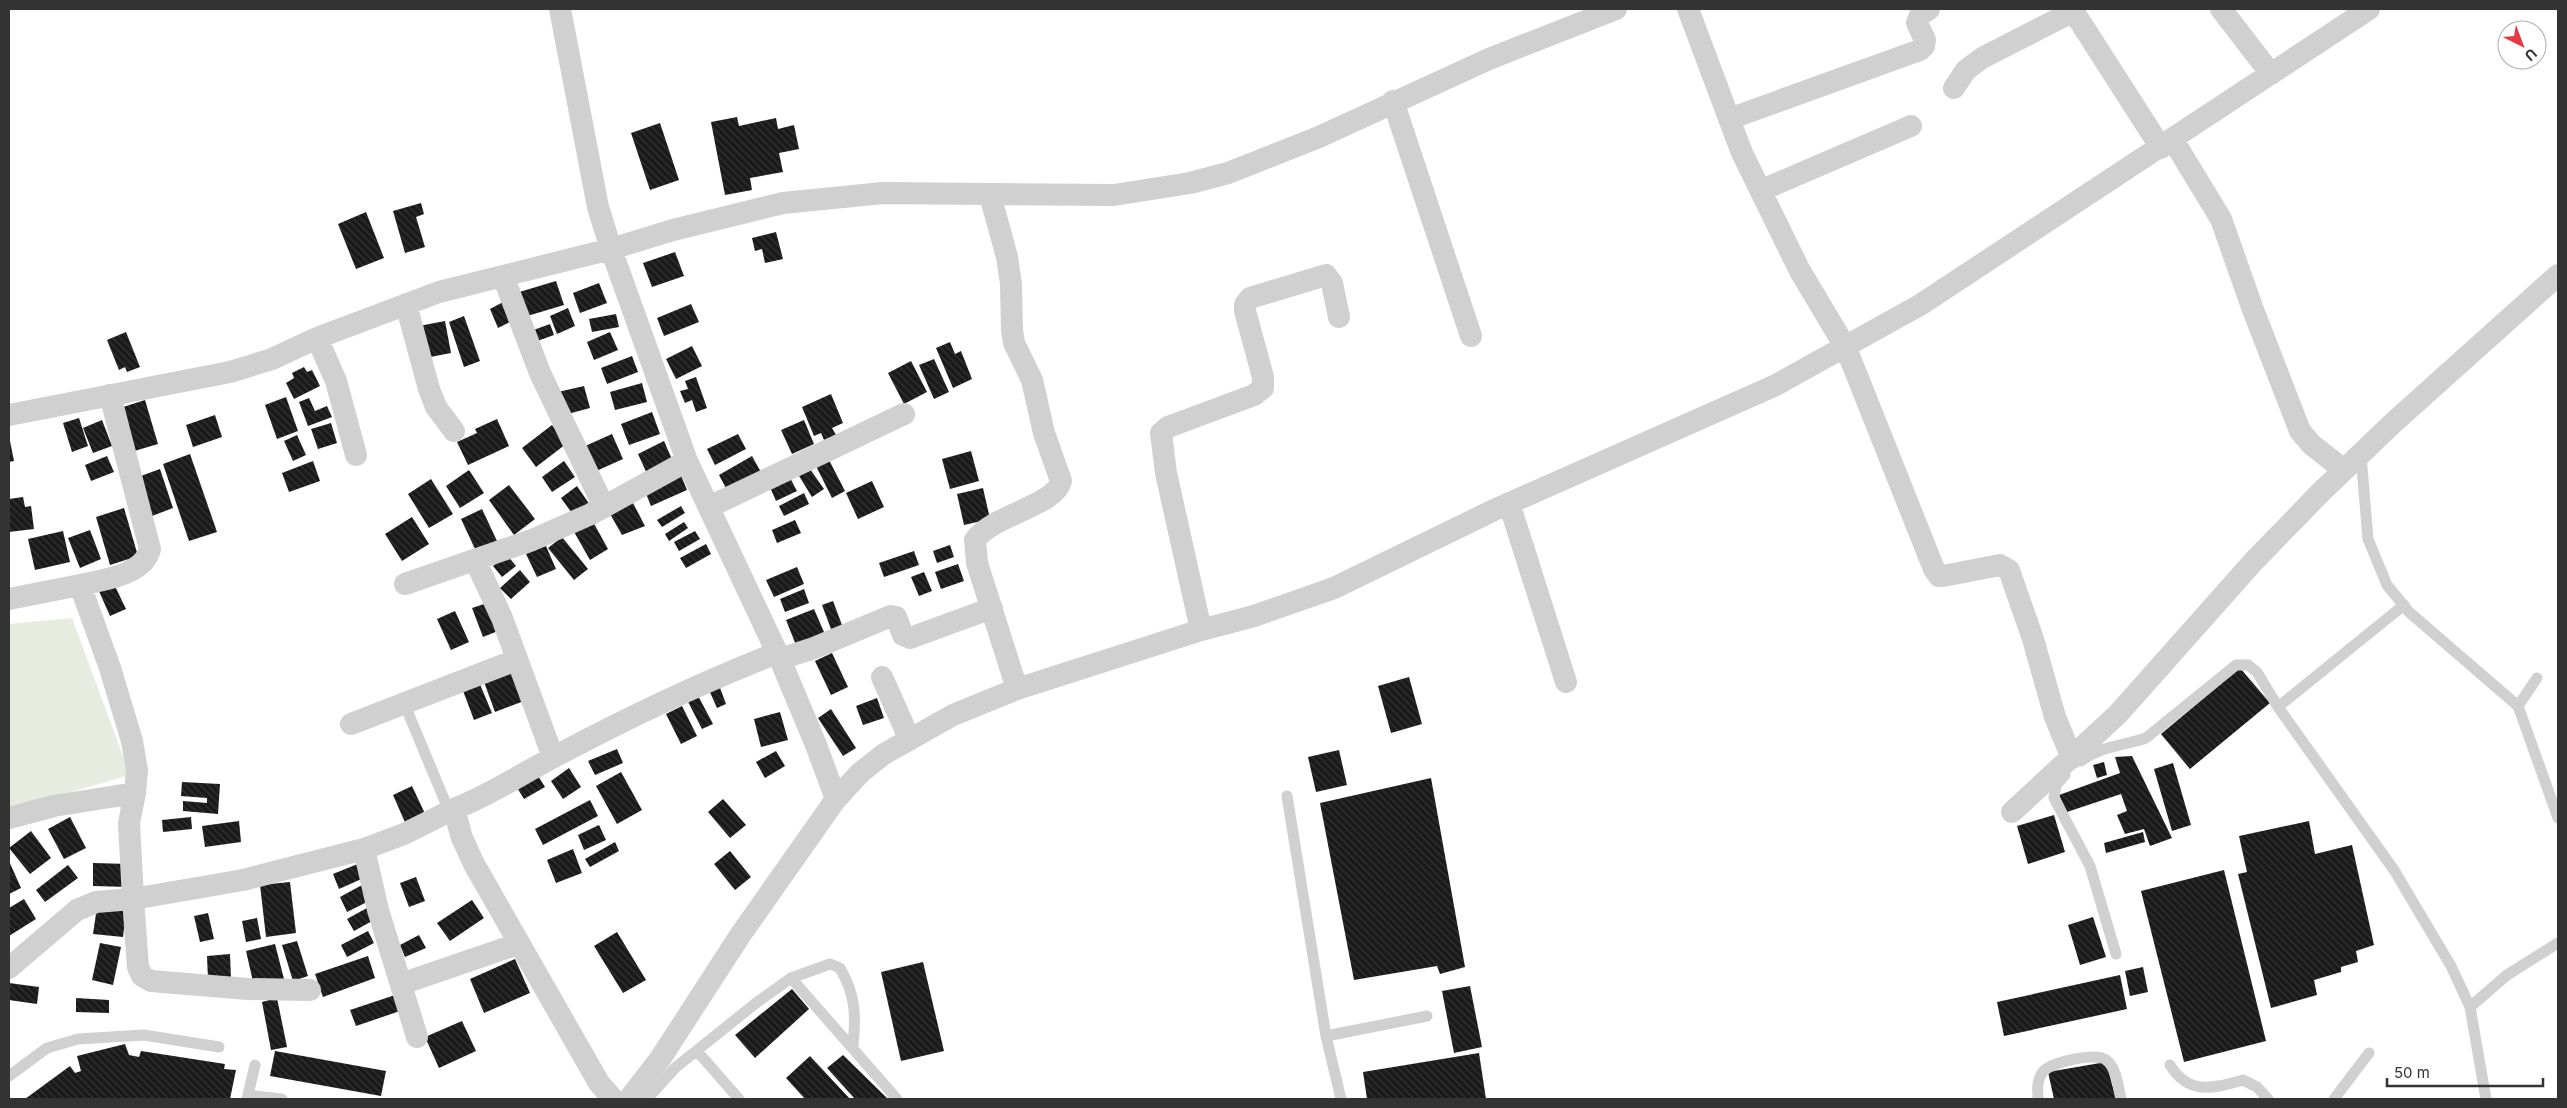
<svg xmlns="http://www.w3.org/2000/svg" width="2567" height="1108" viewBox="0 0 2567 1108" font-family="Inter,sans-serif">
	<style>
		.green { fill: #e6ecdf }
		.building { fill: url(#building-back-hatch) }
		.lines { fill: none; stroke-linecap: round; stroke-linejoin: round }
		.lane { stroke: #d0d0d0; stroke-width: 11 }
		.street { stroke: #d0d0d0; stroke-width: 22 }
	</style>
	<defs>
		<pattern id="building-back-hatch" width="6" height="6" patternUnits="userSpaceOnUse" patternTransform="scale(1.25)"><rect width="6" height="6" fill="#1a1a1a"/><path d="M-1 5l2 2M0 0l6 6M5-1l2 2" fill="none" stroke="#333"/></pattern>
	</defs>
	<rect width="100%" height="100%" fill="#fff"/>
	<!-- green -->
	<path class="green" d="M72 618 130 775 9 810V624Z"/>
	<!-- building -->
	<path class="building" d="M737 117 739 126 776 118 778 129 794 125 799 149 779 153 783 172 750 178 752 190 725 195 711 122Z
		M660 123 679 180 650 190 631 133Z
		M421 203 424 214 416 217 425 247 405 253 393 211Z
		M366 212 384 258 356 269 338 224Z
		M776 232 783 259 765 263 762 249 755 251 752 238Z
		M675 252 684 276 652 287 643 263Z
		M556 281 564 305 524 317 516 293Z
		M599 283 607 303 580 313 573 293Z
		M505 301 514 320 498 328 490 309Z
		M691 304 699 322 664 336 657 318Z
		M568 308 575 326 557 334 550 316Z
		M616 314 619 327 592 332 589 319Z
		M464 316 480 361 464 367 449 322Z
		M445 321 451 353 425 358 419 326Z
		M550 324 554 335 532 343 528 332Z
		M126 332 140 367 127 372 125 367 119 370 107 340Z
		M610 332 618 350 594 360 587 342Z
		M950 342 955 354 961 351 972 379 953 388 936 348Z
		M692 346 702 366 676 379 666 359Z
		M632 356 638 372 607 384 601 368Z
		M934 359 949 392 934 399 919 365Z
		M911 361 927 392 904 404 888 373Z
		M304 367 307 372 312 370 320 386 294 399 286 383 294 378 292 373Z
		M696 377 707 408 696 412 692 400 685 403 680 391 688 389 685 381Z
		M642 383 647 402 615 410 610 392Z
		M584 386 590 408 564 415 558 392Z
		M831 394 843 423 832 428 836 435 824 440 821 433 814 436 802 407Z
		M286 397 298 431 277 439 265 405Z
		M309 398 315 411 327 406 332 417 308 426 299 402Z
		M145 400 158 444 131 452 117 409Z
		M652 412 660 434 629 445 621 424Z
		M215 415 222 437 193 447 186 425Z
		M79 418 88 446 72 452 63 423Z
		M497 419 509 446 468 465 457 442 477 433 475 429Z
		M102 420 112 446 93 453 83 428Z
		M804 420 814 444 792 454 781 430Z
		M331 423 337 443 318 449 311 429Z
		M552 425 566 444 536 467 522 448Z
		M612 434 623 459 594 472 583 447Z
		M738 434 746 449 715 465 707 449Z
		M297 435 306 455 293 461 284 441Z
		M10 441 14 461 9 462V442Z
		M664 441 674 464 648 476 638 454Z
		M971 451 979 481 950 489 942 459Z
		M190 454 217 532 189 541 163 464Z
		M107 456 114 472 91 481 85 465Z
		M752 456 762 474 728 492 719 475Z
		M829 460 845 491 832 498 816 466Z
		M313 461 320 481 289 492 282 473Z
		M564 461 575 477 552 492 542 477Z
		M160 469 173 508 152 516 138 477Z
		M810 469 824 489 812 497 799 476Z
		M469 470 484 493 460 508 446 486Z
		M680 473 687 490 651 506 644 489Z
		M789 476 797 491 776 501 769 485Z
		M431 479 453 514 429 528 408 494Z
		M872 481 884 507 858 519 846 493Z
		M509 485 535 519 514 535 489 500Z
		M577 486 590 505 574 516 561 498Z
		M983 488 990 519 964 525 957 494Z
		M804 493 809 504 784 516 779 506Z
		M23 497 25 507 31 506 34 529 9 532V499Z
		M633 503 645 526 622 535 609 512Z
		M681 506 685 513 662 527 657 520Z
		M124 508 138 556 110 565 96 517Z
		M482 509 497 541 476 551 461 519Z
		M412 517 429 544 402 561 385 534Z
		M592 520 608 549 590 560 573 530Z
		M795 520 801 533 777 543 772 530Z
		M684 522 688 528 669 541 665 534Z
		M90 530 101 559 80 568 68 538Z
		M63 531 70 562 35 570 28 539Z
		M695 531 700 539 679 551 674 542Z
		M562 537 588 569 574 580 548 548Z
		M706 544 711 554 686 568 680 558Z
		M950 545 954 557 937 563 933 551Z
		M546 546 556 569 537 577 526 554Z
		M914 551 919 565 884 577 879 563Z
		M507 555 516 566 502 577 493 566Z
		M958 564 964 581 941 589 935 572Z
		M797 567 804 584 774 597 766 580Z
		M520 570 530 582 511 599 500 588Z
		M924 572 932 591 919 596 911 577Z
		M113 582 126 609 110 616 98 589Z
		M804 589 809 603 785 612 780 599Z
		M833 601 845 633 834 637 822 605Z
		M487 603 498 631 483 637 472 608Z
		M814 609 827 639 798 650 786 620Z
		M455 611 469 642 451 650 437 619Z
		M832 653 848 687 831 695 815 661Z
		M2240 668 2270 703 2190 769 2161 734Z
		M512 671 524 701 495 712 484 682Z
		M1409 677 1422 724 1391 733 1378 686Z
		M479 682 492 713 474 720 462 688Z
		M719 685 726 704 717 708 709 690Z
		M695 690 713 724 702 729 685 696Z
		M877 698 884 718 863 725 856 706Z
		M682 706 697 736 681 744 666 714Z
		M831 709 856 748 843 756 818 718Z
		M780 712 788 740 761 747 754 719Z
		M617 749 623 763 595 775 588 761Z
		M1339 750 1347 785 1316 792 1308 757Z
		M776 751 785 766 765 778 756 762Z
		M2132 756 2172 838 2150 846 2144 829 2125 834 2117 815 2127 811 2121 794 2067 812 2059 795 2120 773 2115 757Z
		M2104 762 2107 775 2097 778 2093 765Z
		M2173 763 2191 825 2172 831 2154 769Z
		M569 768 581 787 563 799 551 781Z
		M621 772 642 810 617 824 596 786Z
		M537 774 545 787 524 799 516 786Z
		M1431 778 1465 967 1440 974 1437 966 1354 980 1320 803Z
		M182 782 220 784 218 814 183 811V801L207 803V798L181 796Z
		M412 786 427 818 407 827 393 795Z
		M723 799 746 825 730 838 708 812Z
		M590 800 598 816 543 845 535 829Z
		M2054 815 2065 852 2028 864 2017 826Z
		M70 817 86 848 64 859 48 829Z
		M191 817 192 829 163 832 162 820Z
		M239 821 241 842 205 847 202 826Z
		M2309 821 2315 854 2352 845 2374 945 2356 951 2358 962 2341 967V972L2314 980 2317 995 2271 1008 2238 874 2247 872 2239 836Z
		M599 825 606 840 584 850 578 835Z
		M31 831 51 858 30 874 9 848Z
		M2143 832 2145 842 2106 853 2104 843Z
		M615 842 619 851 590 867 585 859Z
		M573 849 582 873 556 883 547 860Z
		M730 851 751 877 735 890 714 864Z
		M9 861 21 888 9 894Z
		M93 863 130 864 129 887 93 886Z
		M360 863 366 877 339 889 333 874Z
		M68 865 78 878 45 902 36 890Z
		M2224 870 2266 1041 2184 1062 2141 891Z
		M416 877 425 901 409 907 400 883Z
		M290 882 296 933 266 937 260 885Z
		M362 885 369 901 347 912 340 897Z
		M24 899 36 919 9 936V908Z
		M472 900 484 918 450 941 437 923Z
		M97 907 126 911 123 937 93 934Z
		M367 908 374 920 354 931 347 919Z
		M208 913 214 939 200 942 194 916Z
		M2093 917 2106 957 2080 965 2068 925Z
		M257 918 261 939 246 942 242 921Z
		M368 931 374 943 347 957 341 945Z
		M617 932 646 980 623 993 594 946Z
		M419 935 426 948 405 957 400 945Z
		M297 941 308 976 293 981 282 945Z
		M100 943 121 947 113 985 92 980Z
		M275 944 284 979 254 986 246 951Z
		M230 954 231 979 208 980 207 956Z
		M368 956 375 978 323 997 315 974Z
		M515 959 530 993 484 1013 470 979Z
		M923 962 944 1051 901 1061 881 972Z
		M2143 967 2148 992 2130 996 2125 971Z
		M2120 975 2127 1009 2004 1036 1997 1002Z
		M9 983 39 987 37 1004 9 1000Z
		M1470 986 1482 1047 1454 1053 1442 991Z
		M792 989 809 1009 755 1058 735 1035Z
		M395 995 400 1011 356 1026 350 1010Z
		M76 998 109 1000V1013L76 1012Z
		M277 998 287 1047 271 1050 262 1002Z
		M462 1021 476 1051 439 1068 425 1037Z
		M125 1044 129 1055 139 1057 141 1051 225 1064 224 1069 236 1070 230 1099H25L70 1066 75 1073 81 1071 77 1056Z
		M275 1051 386 1071 381 1096 270 1076Z
		M1479 1053 1486 1099H1367L1363 1072Z
		M843 1055 888 1099H855L827 1068Z
		M810 1056 850 1099H805L786 1078Z
		M2106 1062 2116 1099H2054L2048 1072Z"/>
	<g class="lines">
		<!-- lane -->
		<path class="lane" d="M2361 455 2368 539 2387 585 2409 612 2518 706
			M2537 678 2518 706 2558 818
			M404 703 449 811
			M2278 707 2404 605
			M2081 761C2101 746 2123 746 2146 738L2236 665H2248L2257 672 2278 707 2394 870 2451 966 2470 1007 2486 1099
			M2065 775 2056 785 2054 798 2090 866 2116 954
			M1287 796 1326 1036 1341 1099
			M791 978 897 1099
			M2470 1007 2507 975 2558 943
			M1326 1036 1427 1016
			M697 1051 739 1099
			M2170 1065C2189 1096 2214 1088 2243 1080L2257 1087 2268 1099
			M9 1076 47 1048 78 1039 144 1035 219 1047
			M248 1095 282 1099
			M247 1099 255 1065
			M647 1099 675 1068 756 1003 791 978 830 964 840 968C856 996 856 1015 853 1046
			M2038 1099C2038 1090 2036 1082 2042 1073 2049 1062 2096 1052 2106 1060 2117 1068 2118 1087 2121 1099
			M2334 1099 2369 1053"/>
		<!-- street -->
		<path class="street" d="M560 9 598 207 611 249 687 461 780 659 816 745 836 799
			M1688 9 1742 153 1800 271 1846 348 1934 569 1939 576H1943L2000 565 2009 570 2033 639 2055 717 2072 758
			M2072 9 2161 148
			M2221 9 2271 74
			M1954 88 1966 70 1982 58 2074 11
			M1393 101 1471 336
			M1729 119 1920 50 1924 46 1925 40 1917 23 1920 15 1929 9
			M2173 140 2221 219 2252 307 2300 431 2312 445 2344 470
			M1762 190 1911 126
			M990 195 1007 257 1011 284 1012 330 1014 343 1032 380 1044 433 1061 481C1055 506 994 514 975 540L977 563 1017 689
			M503 276 540 373 604 507
			M406 304 429 389 436 407 454 431
			M317 338 336 381 356 455
			M9 415 230 372 272 359 317 338 439 292 611 249 673 230 783 203 883 193 1114 195 1190 183 1228 173 1319 137 1489 59 1616 9
			M1509 503 1566 682
			M709 507 904 414
			M475 560 502 618 553 757
			M405 584 532 540 591 514 687 461
			M80 585C103 580 144 575 150 549L110 395
			M9 599 80 585 110 668 132 741 137 770 135 793 129 823 133 899 96 902 77 910 9 968
			M1201 630 1166 473 1161 433 1168 427 1254 395 1263 388V377L1245 311V305L1250 298 1326 275 1332 283 1339 317
			M780 659 814 648 891 616 896 617 903 635 910 638 992 608
			M882 677 909 738
			M351 724 516 660
			M2012 812 2118 714 2253 562 2321 492 2393 423 2558 275
			M9 818 54 806 135 793
			M401 984 518 944
			M310 990 248 989 151 981 142 976 138 967 133 899 243 880 364 849
			M417 1037 378 910 364 849 404 834 454 809
			M613 1099 599 1083 474 864 462 838 454 809C489 796 521 774 554 757 627 718 700 683 777 653
			M629 1099 660 1059 741 934 836 799 860 773 884 754 953 715 1017 689 1201 630 1254 616 1334 588 1494 510 1776 385 1920 305 2369 9"/>
	</g>
	<!-- border -->
	<rect width="2567" height="1108" fill="none" stroke="#333333" stroke-width="20"/>
	<!-- north arrow -->
	<g transform="translate(2522 45) rotate(138)"><circle r="24" fill="#ffffff" stroke="#adadad"/>
	<path d="M0-4L9 19L0 12L-9 19Z" fill="#e63946"/>
	<text y="-8" font-size="14" font-weight="bold" text-anchor="middle" fill="#333333">U</text>
	</g>
	<!-- scale -->
	<path d="M2387 1078v8h156v-8" fill="none" stroke="#333333" stroke-width="2.5"/>
	<text x="2394" y="1078" font-size="15" fill="#333333" stroke="#ffffff" stroke-width="4" paint-order="stroke">50 m</text>
</svg>
